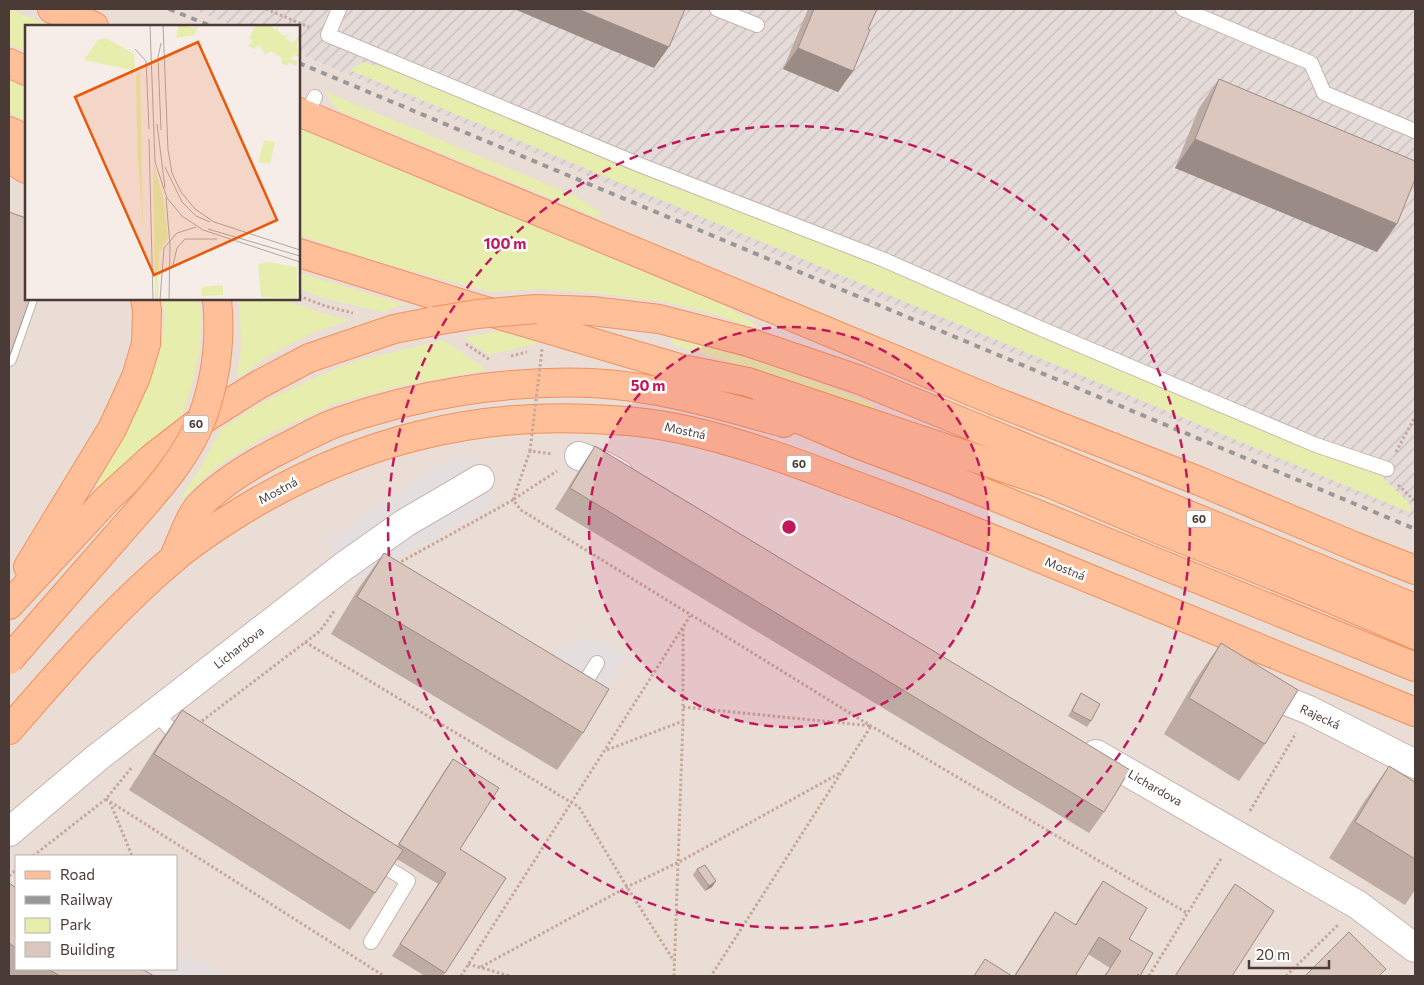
<svg xmlns="http://www.w3.org/2000/svg" width="1424" height="985" viewBox="0 0 1424 985" font-family="Commissioner,sans-serif">
	<style>
		.residential { fill: #eaddd6; fill-rule: evenodd }
		.industrial { fill: url(#industrial-furrows) }
		.green { fill: #e7eead }
		.parking { fill: #e4dfde }
		.lines { fill: none; stroke-linecap: round; stroke-linejoin: round }
		.lane-casing { stroke: #c6b4ad; stroke-width: 16 }
		.street-casing { stroke: #c6b4ad; stroke-width: 30 }
		.primary-casing { stroke: #f1915c; stroke-width: 30 }
		.path { stroke: #c6a799; stroke-width: 3; stroke-dasharray: 2.5 2.5; stroke-linecap: butt }
		.lane { stroke: #fff; stroke-width: 14 }
		.street { stroke: #fff; stroke-width: 28 }
		.primary { stroke: #ffbf98; stroke-width: 28 }
		.rail { stroke: #989898; stroke-width: 4; stroke-dasharray: 6 6; stroke-linecap: butt }
		.primary-bridge-casing { stroke: #f1915c; stroke-width: 30; stroke-linecap: butt }
		.path-bridge { stroke: #c6a799; stroke-width: 3; stroke-dasharray: 2.5 2.5; stroke-linecap: butt }
		.primary-bridge { stroke: #ffbf98; stroke-width: 28 }
		.wall { fill: #bdaba4 }
		.shaded-wall { fill: #9a8b86 }
		.building { fill: #dcc7bf; stroke: #9a8b86 }
		.ring { fill: none; stroke: #c2185b; stroke-width: 2.5; stroke-dasharray: 9 6 }
		.labels { text-anchor: middle; stroke-width: 5; stroke-linejoin: round; paint-order: stroke }
		.shield { fill: #fff; stroke: #807672; stroke-width: 1 }
		.shield-label { font-size: 11px; font-weight: bold; fill: #4a3b36 }
		.street-label { font-size: 12px; fill: #4a3b36; stroke: #fff }
		.inset-road { fill: none; stroke: #b1a6a1; stroke-width: 1 }
		.view { fill: #e8590c; fill-opacity: 0.15; stroke: #e8590c; stroke-width: 2.5 }
		.inset-edge { fill: none; stroke: #4a3b36; stroke-width: 2.5 }
		.centre { fill: #c2185b; stroke: #fff; stroke-width: 2.5 }
		.ring-label { font-size: 15px; text-anchor: middle; font-weight: bold; fill: #c2185b; stroke: #fff; stroke-width: 5; stroke-linejoin: round; paint-order: stroke }
	</style>
	<defs>
		<pattern id="industrial-furrows" width="10" height="10" patternUnits="userSpaceOnUse" patternTransform="scale(1.25)"><rect width="10" height="10" fill="#e5dcda"/><path d="M-1 1l2-2M0 10L10 0M9 11l2-2" fill="none" stroke="#c6bebc"/></pattern>
	</defs>
	<rect width="100%" height="100%" fill="#f6ede9"/>
	<!-- residential -->
	<path class="residential" d="M9 9H192L233 26H26V299H299V54L811 270 1415 520V976H9ZM16 856H176V969H16Z"/>
	<!-- industrial -->
	<path class="industrial" d="M192 9H1415V520L811 270 299 54V26H233Z"/>
	<!-- green -->
	<path class="green" d="M9 9 51 26H26V51L9 44Z
		M362 62 396 70 814 237 1314 452 1379 474 1409 503 1411 508 1409 512 350 70Z
		M9 80 26 88V121L9 113Z
		M326 92 573 195 601 212 599 218 341 112 333 105Z
		M299 129 719 303 753 322 755 328 718 315 665 302 597 293 543 289 491 292 372 260 299 235Z
		M299 273 403 304 383 312 327 299 299 289Z
		M163 299H198L201 314 200 350 191 389 183 413 95 492C102 469 114 452 126 430 146 391 171 344 163 299Z
		M239 299H282L321 313 350 320 315 332 268 356 237 378 241 346Z
		M500 331 538 343 489 355 464 337Z
		M672 339 756 359 874 404 875 408 872 410 741 366 671 344Z
		M443 340 487 370 403 385 337 403 265 436 216 467 176 505 201 467 221 429 264 402 314 378 356 361Z"/>
	<!-- parking -->
	<path class="parking" d="M474 455 495 503 375 571 354 581 326 543 435 467Z
		M591 636 626 655 591 713 537 659Z
		M188 956 223 975 222 976H140L158 969H176V961Z"/>
	<g class="lines">
		<defs>
			<path id="lane" d="M339 9 328 35 640 165 882 259 1044 330 1316 445 1387 469
				M717 9 757 25
				M1183 9 1311 63 1324 93 1415 131
				M306 115 315 97
				M9 359 30 299
				M579 692 597 663
				M156 713 174 733 184 740
				M371 942 408 881 376 861"/>
			<path id="street" d="M579 456 603 465 619 474
				M1256 689 1309 710 1415 764
				M1096 754 1358 905 1415 948
				M9 832 98 757 344 566 405 523 480 479"/>
			<path id="primary" d="M52 9 94 26
				M9 63 26 71
				M299 112 997 402 1199 481 1354 546 1415 570
				M9 131 26 139
				M9 158 26 169
				M299 253 466 305 682 369 748 382 1049 483 1160 530 1329 598 1415 635
				M536 309 592 311 659 319 748 342 860 380 1415 608
				M766 405 857 444 958 482 1415 667
				M174 557C180 544 191 514 199 506 224 480 257 461 290 445 306 437 321 428 338 422 418 394 506 380 591 383 657 386 720 405 784 423
				M28 567 112 429 136 377 146 344 147 310 145 299
				M9 605 109 497 153 457 196 424 258 385 309 358 394 329 435 321
				M9 730C60 671 112 611 172 560 194 541 219 525 243 510 357 441 477 410 611 420 634 421 658 424 681 429 737 441 792 461 846 482 890 498 934 515 978 533 1124 593 1270 652 1415 712"/>
		</defs>
		<!-- lane casing -->
		<use href="#lane" class="lane-casing"/>
		<!-- street casing -->
		<use href="#street" class="street-casing"/>
		<!-- primary casing -->
		<use href="#primary" class="primary-casing"/>
		<!-- path -->
		<path class="path" d="M266 9 309 27
			M299 296 325 306 353 313
			M466 344 490 360
			M511 356 527 352
			M1396 452 1415 417
			M1398 485 1415 501
			M514 499 557 471
			M513 500 530 451 553 454
			M397 564 513 500 521 510 871 726 1187 913
			M305 642 579 807 627 887 674 961
			M683 707 871 726 711 976
			M198 724 320 631 335 610
			M607 750 683 721
			M106 799 384 976
			M110 802 132 856
			M1250 811 1296 733
			M33 856 106 799 132 767
			M9 876 16 870
			M468 964 510 976
			M481 967 627 887 679 862 840 773
			M461 976 690 616
			M674 976 683 721V627
			M1149 976 1222 857
			M1286 976 1338 925"/>
		<!-- lane -->
		<use href="#lane" class="lane"/>
		<!-- street -->
		<use href="#street" class="street"/>
		<!-- primary -->
		<use href="#primary" class="primary"/>
		<!-- rail -->
		<path class="rail" d="M169 9 211 26
			M299 63 1415 529"/>
		<defs>
			<path id="primary-bridge" d="M435 321 477 314 536 309
				M9 660C44 619 80 578 116 537 146 502 185 463 202 418 216 380 221 338 217 299"/>
		</defs>
		<!-- primary-bridge casing -->
		<use href="#primary-bridge" class="primary-bridge-casing"/>
		<!-- path-bridge -->
		<path class="path-bridge" d="M530 451 542 349"/>
		<!-- primary-bridge -->
		<use href="#primary-bridge" class="primary-bridge"/>
	</g>
	<!-- wall -->
	<path class="wall" d="M808 9H877L868 29 853 71 838 92 783 69Z
		M1219 79 1377 252 1175 168 1199 108Z
		M595 446 1104 812 1089 833 555 509 581 467Z
		M384 553 583 733 557 770 331 634 358 589Z
		M1221 643 1265 744 1239 781 1164 734 1196 679Z
		M1081 693 1091 721 1087 727 1068 716Z
		M182 710 397 846 445 770 453 759 460 849 506 878 443 976H425L392 956 438 884 397 859 375 893 350 930 129 790 157 746Z
		M1389 766 1415 782V890L1405 905 1329 858 1364 802Z
		M697 869 716 881 712 887 705 891 693 875Z
		M1103 881 1129 939 1153 953 1140 976H1104L1110 968 1088 954 1075 976H1014L1044 928 1055 912 1075 925 1091 898Z
		M9 883 16 888V969H142L154 976H9Z"/>
	<!-- shaded-wall -->
	<path class="shaded-wall" d="M514 9H578L669 47 654 68Z
		M798 48 853 71 838 92 783 69Z
		M1195 139 1397 224 1377 252 1175 168Z
		M716 881 712 887 705 891 709 886Z"/>
	<!-- building -->
	<path class="building" d="M578 9H685L669 47Z
		M814 9H877L868 29 870 30 853 71 798 48Z
		M1219 79 1415 161V179L1397 224 1195 139Z
		M9 212 26 218V299H30L9 358Z
		M595 446 1130 770 1104 812 570 488Z
		M384 553 609 689 583 733 357 597Z
		M1221 643 1298 690 1265 744 1189 698Z
		M1081 693 1100 704 1091 721 1072 711Z
		M182 710 403 850 375 893 154 754Z
		M453 759 499 788 460 849 506 878 445 973 400 944 446 873 399 844Z
		M1389 766 1415 782V859L1355 822Z
		M705 865 716 881 709 886 697 869Z
		M1103 881 1147 908 1129 939 1153 953 1140 976 1138 974 1136 976H1105L1121 951 1099 937 1075 976H1015L1055 912 1076 925Z
		M9 883 16 888V948L9 943Z
		M1235 884 1274 911 1232 976H1175Z
		M1349 932 1386 969 1379 976H1305Z
		M985 959 1012 976H974Z
		M48 969H142L154 976H60Z"/>
	<!-- distance rings -->
	<circle cx="789" cy="527" r="200" fill="#c2185b" fill-opacity=".12"/>
	<g class="ring">
		<circle cx="789" cy="527" r="200"/>
		<circle cx="789" cy="527" r="401"/>
	</g>
	<g class="labels">
		<!-- shield labels -->
		<g class="shield">
			<rect x="183.5" y="415.5" width="25" height="17" rx="4"/>
			<rect x="786.5" y="455.5" width="25" height="17" rx="4"/>
			<rect x="1186.5" y="510.5" width="25" height="17" rx="4"/>
		</g>
		<g class="shield-label">
			<text x="196" y="428">60</text>
			<text x="799" y="468">60</text>
			<text x="1199" y="523">60</text>
		</g>
		<!-- street labels -->
		<g class="street-label">
			<text transform="translate(685 431) rotate(12)" y="4">Mostná</text>
			<text transform="translate(278 491) rotate(-28)" y="4">Mostná</text>
			<text transform="translate(1065 569) rotate(22)" y="4">Mostná</text>
			<text transform="translate(239 648) rotate(-38)" y="4">Lichardova</text>
			<text transform="translate(1320 717) rotate(25)" y="4">Rajecká</text>
			<text transform="translate(1155 788) rotate(30)" y="4">Lichardova</text>
		</g>
	</g>
	<!-- overview -->
	<g transform="translate(25 25)">
		<rect width="275" height="275" fill="#f6ede9"/>
		<path d="M154 0 169 3 173 1 169 10 151 13ZM231 0H245L250 5 255 0 252 5 259 11 265 7 261 14 268 18 272 12 275 14 272 19 275 32 268 30 266 34 273 36 271 41 264 37 262 41 257 39V33L245 26 241 30 234 20 230 24 223 21 228 16 224 12ZM115 45 118 202 113 135 111 51ZM239 115 250 117 245 139 233 137ZM128 137 138 172 143 212 134 229 133 275H130ZM242 237 272 242V273L236 272 233 239ZM198 260V270L176 271 177 262Z" fill="#e7eead"/>
		<path d="M81 13 109 29 110 46 59 35 73 15Z" fill="#e7eead"/>
		<path class="inset-road" d="M125 0 130 137 142 173 157 191 178 205 275 237M138 0 143 125 147 148 156 167 170 184 189 197 275 225M110 24 121 36 124 104M132 99 140 163M136 105 133 32 136 18M124 114 128 275M140 142 157 177 171 191 185 197M141 173 145 220 144 275M183 204 275 231M148 240 152 223 160 214H192M135 275 139 223 152 208 171 202"/>
		<path class="view" d="M173 17 252 195 129 250 50 72Z"/>
		<rect width="275" height="275" class="inset-edge"/>
	</g>
	<circle cx="789" cy="527" r="8" class="centre"/>
	<g class="ring-label">
		<text x="505" y="249">100 m</text>
		<text x="648" y="391">50 m</text>
	</g>
	<!-- border -->
	<rect width="1424" height="985" fill="none" stroke="#4a3b36" stroke-width="20"/>
	<!-- legend -->
	<rect x="15" y="855" width="162" height="115" fill="#ffffff" stroke="#b7b1af"/>
	<rect x="25" y="871" width="25" height="8" fill="#ffbf98" stroke="#b7b1af"/>
	<text x="60" y="880" font-size="15" fill="#4a3b36">Road</text>
	<rect x="25" y="896" width="25" height="8" fill="#989898" stroke="#b7b1af"/>
	<text x="60" y="905" font-size="15" fill="#4a3b36">Railway</text>
	<rect x="25" y="918" width="25" height="15" fill="#e7eead" stroke="#b7b1af"/>
	<text x="60" y="930" font-size="15" fill="#4a3b36">Park</text>
	<rect x="25" y="942" width="25" height="15" fill="#dcc7bf" stroke="#b7b1af"/>
	<text x="60" y="955" font-size="15" fill="#4a3b36">Building</text>
	<!-- scale -->
	<path d="M1249 960v8h80v-8" fill="none" stroke="#4a3b36" stroke-width="2.5"/>
	<text x="1256" y="960" font-size="15" fill="#4a3b36" stroke="#ffffff" stroke-width="4" paint-order="stroke">20 m</text>
</svg>
